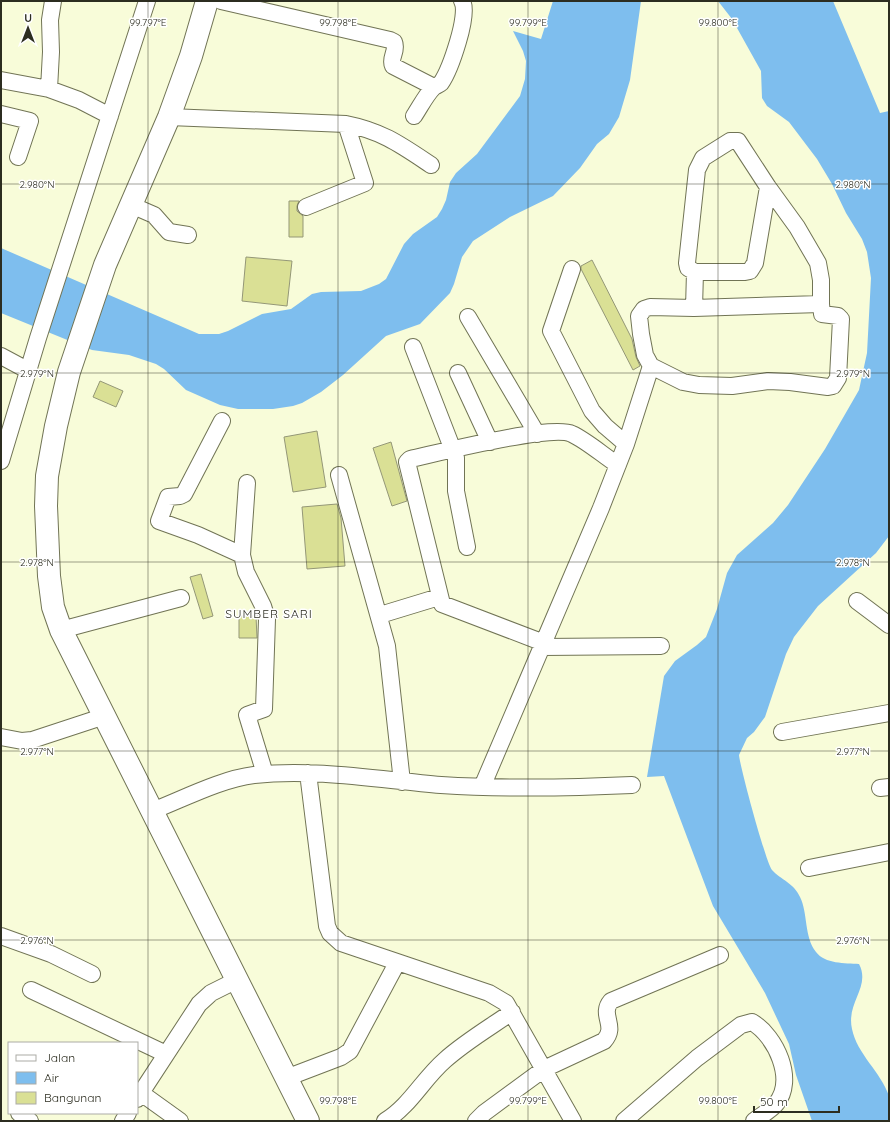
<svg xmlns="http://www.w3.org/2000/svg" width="890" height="1122" viewBox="0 0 890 1122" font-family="Quicksand,sans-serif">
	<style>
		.water { fill: #7ebeee }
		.building { fill: #dae095; stroke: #949777 }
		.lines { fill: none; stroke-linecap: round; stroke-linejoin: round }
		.minor-casing { stroke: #717455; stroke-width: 18 }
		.highway-casing { stroke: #717455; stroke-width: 24 }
		.minor { stroke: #fff; stroke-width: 16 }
		.highway { stroke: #fff; stroke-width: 22 }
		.ticks { fill: none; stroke: #2c2d20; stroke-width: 1; stroke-opacity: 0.45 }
		.labels { text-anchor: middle; stroke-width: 3; stroke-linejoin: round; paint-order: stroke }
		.quarter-label { font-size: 12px; letter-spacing: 1px; fill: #2c2d20; stroke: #fff }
		.ticks-label { font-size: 10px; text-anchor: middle; fill: #2c2d20; stroke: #fff; stroke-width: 3; stroke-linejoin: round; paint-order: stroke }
	</style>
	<rect width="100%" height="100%" fill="#f8fcd9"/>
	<!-- water -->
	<path class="water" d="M553 1H641L630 80 619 117 609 134 597 144 580 168 553 196 510 217 473 241 462 257 454 284 450 293 420 324 386 336 343 375 321 392 302 403 293 406 273 409H238L220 405 186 390 164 369 156 364 129 355 92 350 1 313V248L199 334H219L228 331 262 314 291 309 312 294 321 292 361 291 379 284 386 279 404 244 413 234 437 217 442 209 446 200 450 182 456 173 477 154 520 96 525 79 526 61 523 51 513 31 541 39Z
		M718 1H833L880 113 889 111V536L876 553 818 606 794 637 786 654 765 717 754 732 747 738 739 755C740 767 766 863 772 870 781 880 794 883 800 897 808 913 804 937 816 952 825 964 845 963 859 964 871 987 846 1002 852 1029 857 1054 881 1072 889 1096 890 1103 889 1114 889 1121H812L796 1075 789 1044 765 993 713 906 664 776 647 777 664 676 675 661 697 645 706 637 717 609 727 573 737 555 773 523 788 505 825 449 859 390 867 353 871 278 867 252 862 239 846 213 832 184 817 159 789 122 767 106 762 98 761 71 732 19Z"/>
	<!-- building -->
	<path class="building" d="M289 201H299L297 206V211L303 216V237H289Z
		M246 257 292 261 287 306 242 301Z
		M592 260 632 339 636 357 640 366 633 370 581 269V266Z
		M100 381 123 391 116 407 93 397Z
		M317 431 326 487 293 492 284 437Z
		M391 442 407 501 392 506 373 448Z
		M337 504 341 518 345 566 307 569 302 507Z
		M201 574 213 616 203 619 190 577Z
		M239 616H256L257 638H239Z"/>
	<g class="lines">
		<defs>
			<path id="minor" d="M221 1 390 40 394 42C398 51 389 58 393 66L434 87
				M1 80 49 89 79 100 110 116
				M49 89 51 52 50 20 53 1
				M1 114 30 121 18 157
				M414 116C420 107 426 95 433 88 436 85 439 85 441 83 450 70 470 14 462 1
				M169 117 346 124C382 131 401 145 431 165
				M131 205 154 215 169 232 188 235
				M306 207 365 183 346 124
				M572 269 551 331 592 411 605 426 626 444
				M695 272 688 268 687 263 697 170 703 158 730 141H738L768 187 797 227 818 263 821 280V304
				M821 304 822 314 838 316 841 319 838 378 833 386 828 387 790 382 768 381 732 386 699 385 683 382 651 366 645 355 641 334 639 316 644 309 650 307 694 308Z
				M694 308 695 272H745L750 271 755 263 768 187
				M468 317 537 434
				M413 347 456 458V491L467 547
				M1 356 29 371
				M458 373 490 442
				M222 421 184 494 180 496 168 497 159 521 198 535 242 555 246 572 263 606 267 619 264 709 247 715 265 774
				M1 461 38 338 147 1
				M339 475 387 646 402 782
				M242 555 247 483
				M857 601 889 625
				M380 615 439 597
				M61 630 181 598
				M544 643 442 604 407 462 410 459C438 453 552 424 572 434 587 441 604 456 618 465
				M542 647 661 646
				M782 732 889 713
				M1 737 22 741 32 740 105 716
				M308 773 327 926 330 933 341 943 489 993 506 1003 573 1121
				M482 787 601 508 626 444 651 366
				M880 788 889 787
				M152 811C183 799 221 779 254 775 314 768 381 780 441 785 505 789 568 788 632 785
				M809 868 889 852
				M1 936 51 954 92 974
				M31 990 166 1054
				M286 1078 341 1057 350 1051 397 963
				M141 1093 180 1121
				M137 1099 199 1004 211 993 237 980
				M19 1113 30 1121
				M123 1121 128 1113
				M385 1121C410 1106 423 1079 445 1060 465 1042 489 1028 512 1012
				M476 1121 484 1113 544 1069 604 1041C618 1026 599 1015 611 1001L720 955
				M624 1121 697 1058 741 1025 752 1022C776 1036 796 1080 776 1104 770 1111 760 1116 754 1121"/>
			<path id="highway" d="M207 1 191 56 169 117 105 265 69 372 56 426 47 476 46 506 49 576 53 607 61 630 308 1121"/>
		</defs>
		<!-- minor casing -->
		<use href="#minor" class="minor-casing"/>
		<!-- highway casing -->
		<use href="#highway" class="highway-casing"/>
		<!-- minor -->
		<use href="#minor" class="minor"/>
		<!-- highway -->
		<use href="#highway" class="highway"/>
	</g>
	<!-- ticks -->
	<path class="ticks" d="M148 1V1121M338 1V1121M528 1V1121M718 1V1121M1 184H889M1 373H889M1 562H889M1 751H889M1 940H889"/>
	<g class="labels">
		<!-- quarter labels -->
		<g class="quarter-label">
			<text x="269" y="618">SUMBER SARI</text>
		</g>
	</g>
	<g class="ticks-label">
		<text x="148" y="26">99.797°E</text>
		<text x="338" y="26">99.798°E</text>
		<text x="528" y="26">99.799°E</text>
		<text x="718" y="26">99.800°E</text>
		<text x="37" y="188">2.980°N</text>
		<text x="853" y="188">2.980°N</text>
		<text x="37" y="377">2.979°N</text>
		<text x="853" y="377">2.979°N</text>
		<text x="37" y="566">2.978°N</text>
		<text x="853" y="566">2.978°N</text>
		<text x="37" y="755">2.977°N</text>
		<text x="853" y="755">2.977°N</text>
		<text x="37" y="944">2.976°N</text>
		<text x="853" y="944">2.976°N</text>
		<text x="338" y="1104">99.798°E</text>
		<text x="528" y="1104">99.799°E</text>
		<text x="718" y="1104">99.800°E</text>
	</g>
	<!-- border -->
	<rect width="890" height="1122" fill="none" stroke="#2c2d20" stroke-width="4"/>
	<!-- legend -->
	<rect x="8" y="1042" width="130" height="72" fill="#ffffff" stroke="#ababa6"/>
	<rect x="16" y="1055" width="20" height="6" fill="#ffffff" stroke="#ababa6"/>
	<text x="44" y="1062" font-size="12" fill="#2c2d20">Jalan</text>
	<rect x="16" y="1072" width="20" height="12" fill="#7ebeee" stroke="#ababa6"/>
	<text x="44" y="1082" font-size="12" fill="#2c2d20">Air</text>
	<rect x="16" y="1092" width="20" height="12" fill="#dae095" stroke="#ababa6"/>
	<text x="44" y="1102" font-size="12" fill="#2c2d20">Bangunan</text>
	<!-- north arrow -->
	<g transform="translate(28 28)" stroke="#ffffff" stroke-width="3" paint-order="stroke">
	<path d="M0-3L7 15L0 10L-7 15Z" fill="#2c2d20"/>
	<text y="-6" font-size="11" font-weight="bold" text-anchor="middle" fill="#2c2d20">U</text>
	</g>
	<!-- scale -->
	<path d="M754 1106v6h85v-6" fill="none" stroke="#2c2d20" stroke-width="2"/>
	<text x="760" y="1106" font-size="12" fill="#2c2d20" stroke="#ffffff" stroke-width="3" paint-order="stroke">50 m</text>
</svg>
